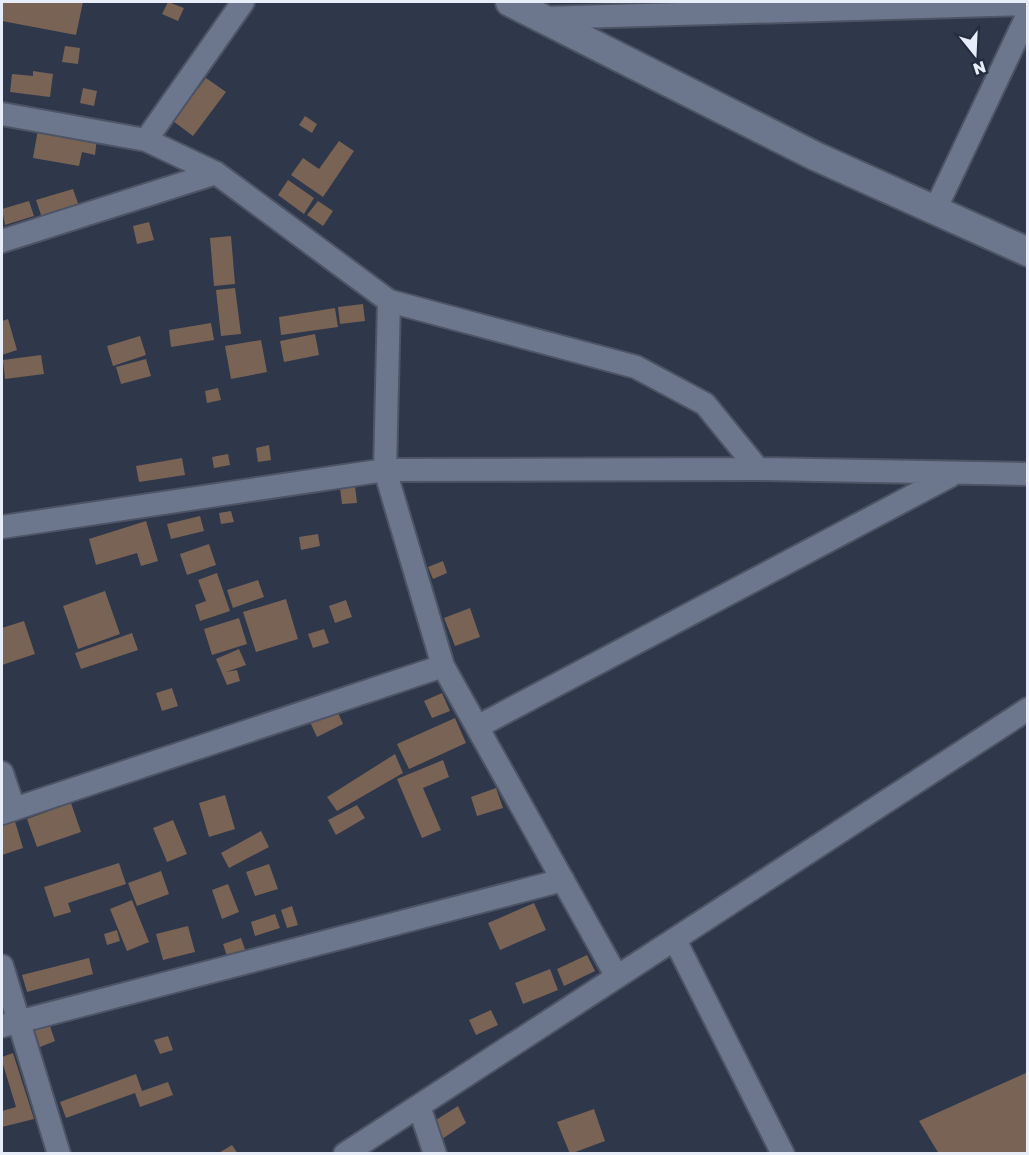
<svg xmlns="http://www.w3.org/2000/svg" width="1029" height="1155" viewBox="0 0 1029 1155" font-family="'Golos Text',sans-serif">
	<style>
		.building { fill: #796354 }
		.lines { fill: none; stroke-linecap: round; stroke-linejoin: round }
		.minor-casing { stroke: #4d5465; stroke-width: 26 }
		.tertiary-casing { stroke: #4d5465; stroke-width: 32 }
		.minor { stroke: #6c768d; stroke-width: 22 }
		.tertiary { stroke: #6c768d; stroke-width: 28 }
	</style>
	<rect width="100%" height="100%" fill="#2f374b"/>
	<!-- building -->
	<path class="building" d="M2 2H83L76 35 2 21Z
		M168 2 184 8 178 21 162 14Z
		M65 46 80 48 78 64 62 62Z
		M33 71 53 74 50 97 10 92 12 74 33 76Z
		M206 78 226 92 193 136 173 121Z
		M83 88 97 91 94 106 80 103Z
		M305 116 317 124 312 133 299 125Z
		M38 129 97 138 95 155 82 152 79 166 33 158Z
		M339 141 354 151 323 197 291 175 303 158 319 169Z
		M288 180 314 198 304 214 278 195Z
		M73 189 80 209 43 221 36 200Z
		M29 201 34 216 5 225 2 209Z
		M318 201 333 211 323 226 307 215Z
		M149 222 154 240 137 244 133 226Z
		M231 236 235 284 214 286 210 238Z
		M235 288 241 334 221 336 216 290Z
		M363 304 365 321 340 324 338 307Z
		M335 308 338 327 281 335 279 317Z
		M8 319 17 350 2 355V321Z
		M211 323 214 340 171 347 169 330Z
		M315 334 319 355 284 362 280 341Z
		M140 336 146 355 113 366 107 346Z
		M261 340 267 372 231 379 225 346Z
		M41 355 44 374 5 379 3 360Z
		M146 359 151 376 121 384 116 367Z
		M218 388 221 400 207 403 205 391Z
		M269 445 271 460 258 462 256 448Z
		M228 454 230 465 214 468 212 457Z
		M182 458 185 475 139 482 136 466Z
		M355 486 357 503 342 504 340 488Z
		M231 511 234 522 221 524 219 513Z
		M200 516 204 531 171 539 167 524Z
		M146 521 158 561 141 566 137 553 96 565 89 539Z
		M318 534 320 546 301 550 299 537Z
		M209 544 216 565 187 575 180 554Z
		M443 561 447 573 433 579 428 567Z
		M217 573 230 611 200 621 195 605 206 601 198 580Z
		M258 580 264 597 233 608 227 590Z
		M105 591 120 634 78 649 63 606Z
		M286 599 298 639 256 652 243 612Z
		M346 600 352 617 335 623 329 606Z
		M470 608 480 637 455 646 444 618Z
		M239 618 247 644 212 655 204 629Z
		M24 621 35 654 2 665V628Z
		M324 629 329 643 313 648 308 634Z
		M132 633 138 650 81 669 75 653Z
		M239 649 246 665 226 672 237 670 240 681 227 685 216 659Z
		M172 688 178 706 162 711 156 693Z
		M442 693 450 711 432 718 424 701Z
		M336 708 343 724 317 737 309 720Z
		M455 718 466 743 409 769 397 744Z
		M395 754 403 773 337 811 327 797Z
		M443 760 449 777 423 788 441 830 422 838 397 779Z
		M496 788 503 808 477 816 471 797Z
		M225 795 235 829 209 837 199 803Z
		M71 803 81 832 37 847 27 819Z
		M357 805 365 818 336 835 328 820Z
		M14 818 23 848 2 855V822Z
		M173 820 187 854 167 862 153 828Z
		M261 831 269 847 229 868 221 853Z
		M119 863 126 884 68 903 71 912 54 917 44 887Z
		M269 864 278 889 255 896 246 872Z
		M161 871 169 894 137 906 128 883Z
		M228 884 239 912 222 919 212 890Z
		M132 900 149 942 127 951 110 909Z
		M534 903 546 930 500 950 488 923Z
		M292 906 298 925 287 928 281 910Z
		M275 914 280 928 255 936 251 922Z
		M188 926 195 952 163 960 156 934Z
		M117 930 120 941 107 945 104 934Z
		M241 938 247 955 229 962 223 944Z
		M587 955 595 971 564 986 557 969Z
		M89 958 93 974 27 992 22 975Z
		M550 969 558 990 523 1004 515 983Z
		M491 1010 498 1025 476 1035 469 1020Z
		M49 1023 55 1041 40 1047 34 1028Z
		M168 1036 173 1050 160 1054 154 1040Z
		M13 1053 34 1119 2 1127V1111L16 1107 2 1061V1057Z
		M1028 1072V1154H939L919 1121Z
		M136 1074 142 1091 168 1082 173 1095 140 1107 135 1093 66 1118 60 1102Z
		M458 1106 466 1123 436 1143 428 1125Z
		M594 1109 605 1141 570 1154 557 1122Z
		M232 1145 238 1154H217Z"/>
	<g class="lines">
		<defs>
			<path id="minor" d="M542 18 1028 4
				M2 114 146 140 216 173 389 301 636 367 705 404 758 469
				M146 140 243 2
				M935 210 1028 14
				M2 241 216 173
				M389 301 385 470 443 666 617 977
				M2 527 385 470 758 469 1028 474
				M477 727 950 476
				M2 773 14 809
				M2 813 443 666
				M675 940 783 1154
				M2 966 59 1154
				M2 1026 563 880
				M419 1106 435 1154
				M345 1154 1028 709"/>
			<path id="tertiary" d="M510 2 815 156 1028 252"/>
		</defs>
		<!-- minor casing -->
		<use href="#minor" class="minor-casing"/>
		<!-- tertiary casing -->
		<use href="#tertiary" class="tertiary-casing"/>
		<!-- minor -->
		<use href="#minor" class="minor"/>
		<!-- tertiary -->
		<use href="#tertiary" class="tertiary"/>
	</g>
	<!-- border -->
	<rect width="1029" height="1155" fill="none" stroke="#e8edfa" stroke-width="6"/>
	<!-- north arrow -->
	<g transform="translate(975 54) rotate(162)" stroke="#252d40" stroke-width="4.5" paint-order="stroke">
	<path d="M0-4.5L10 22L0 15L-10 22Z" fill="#e8edfa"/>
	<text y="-9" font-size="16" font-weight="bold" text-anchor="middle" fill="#e8edfa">N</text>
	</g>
</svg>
